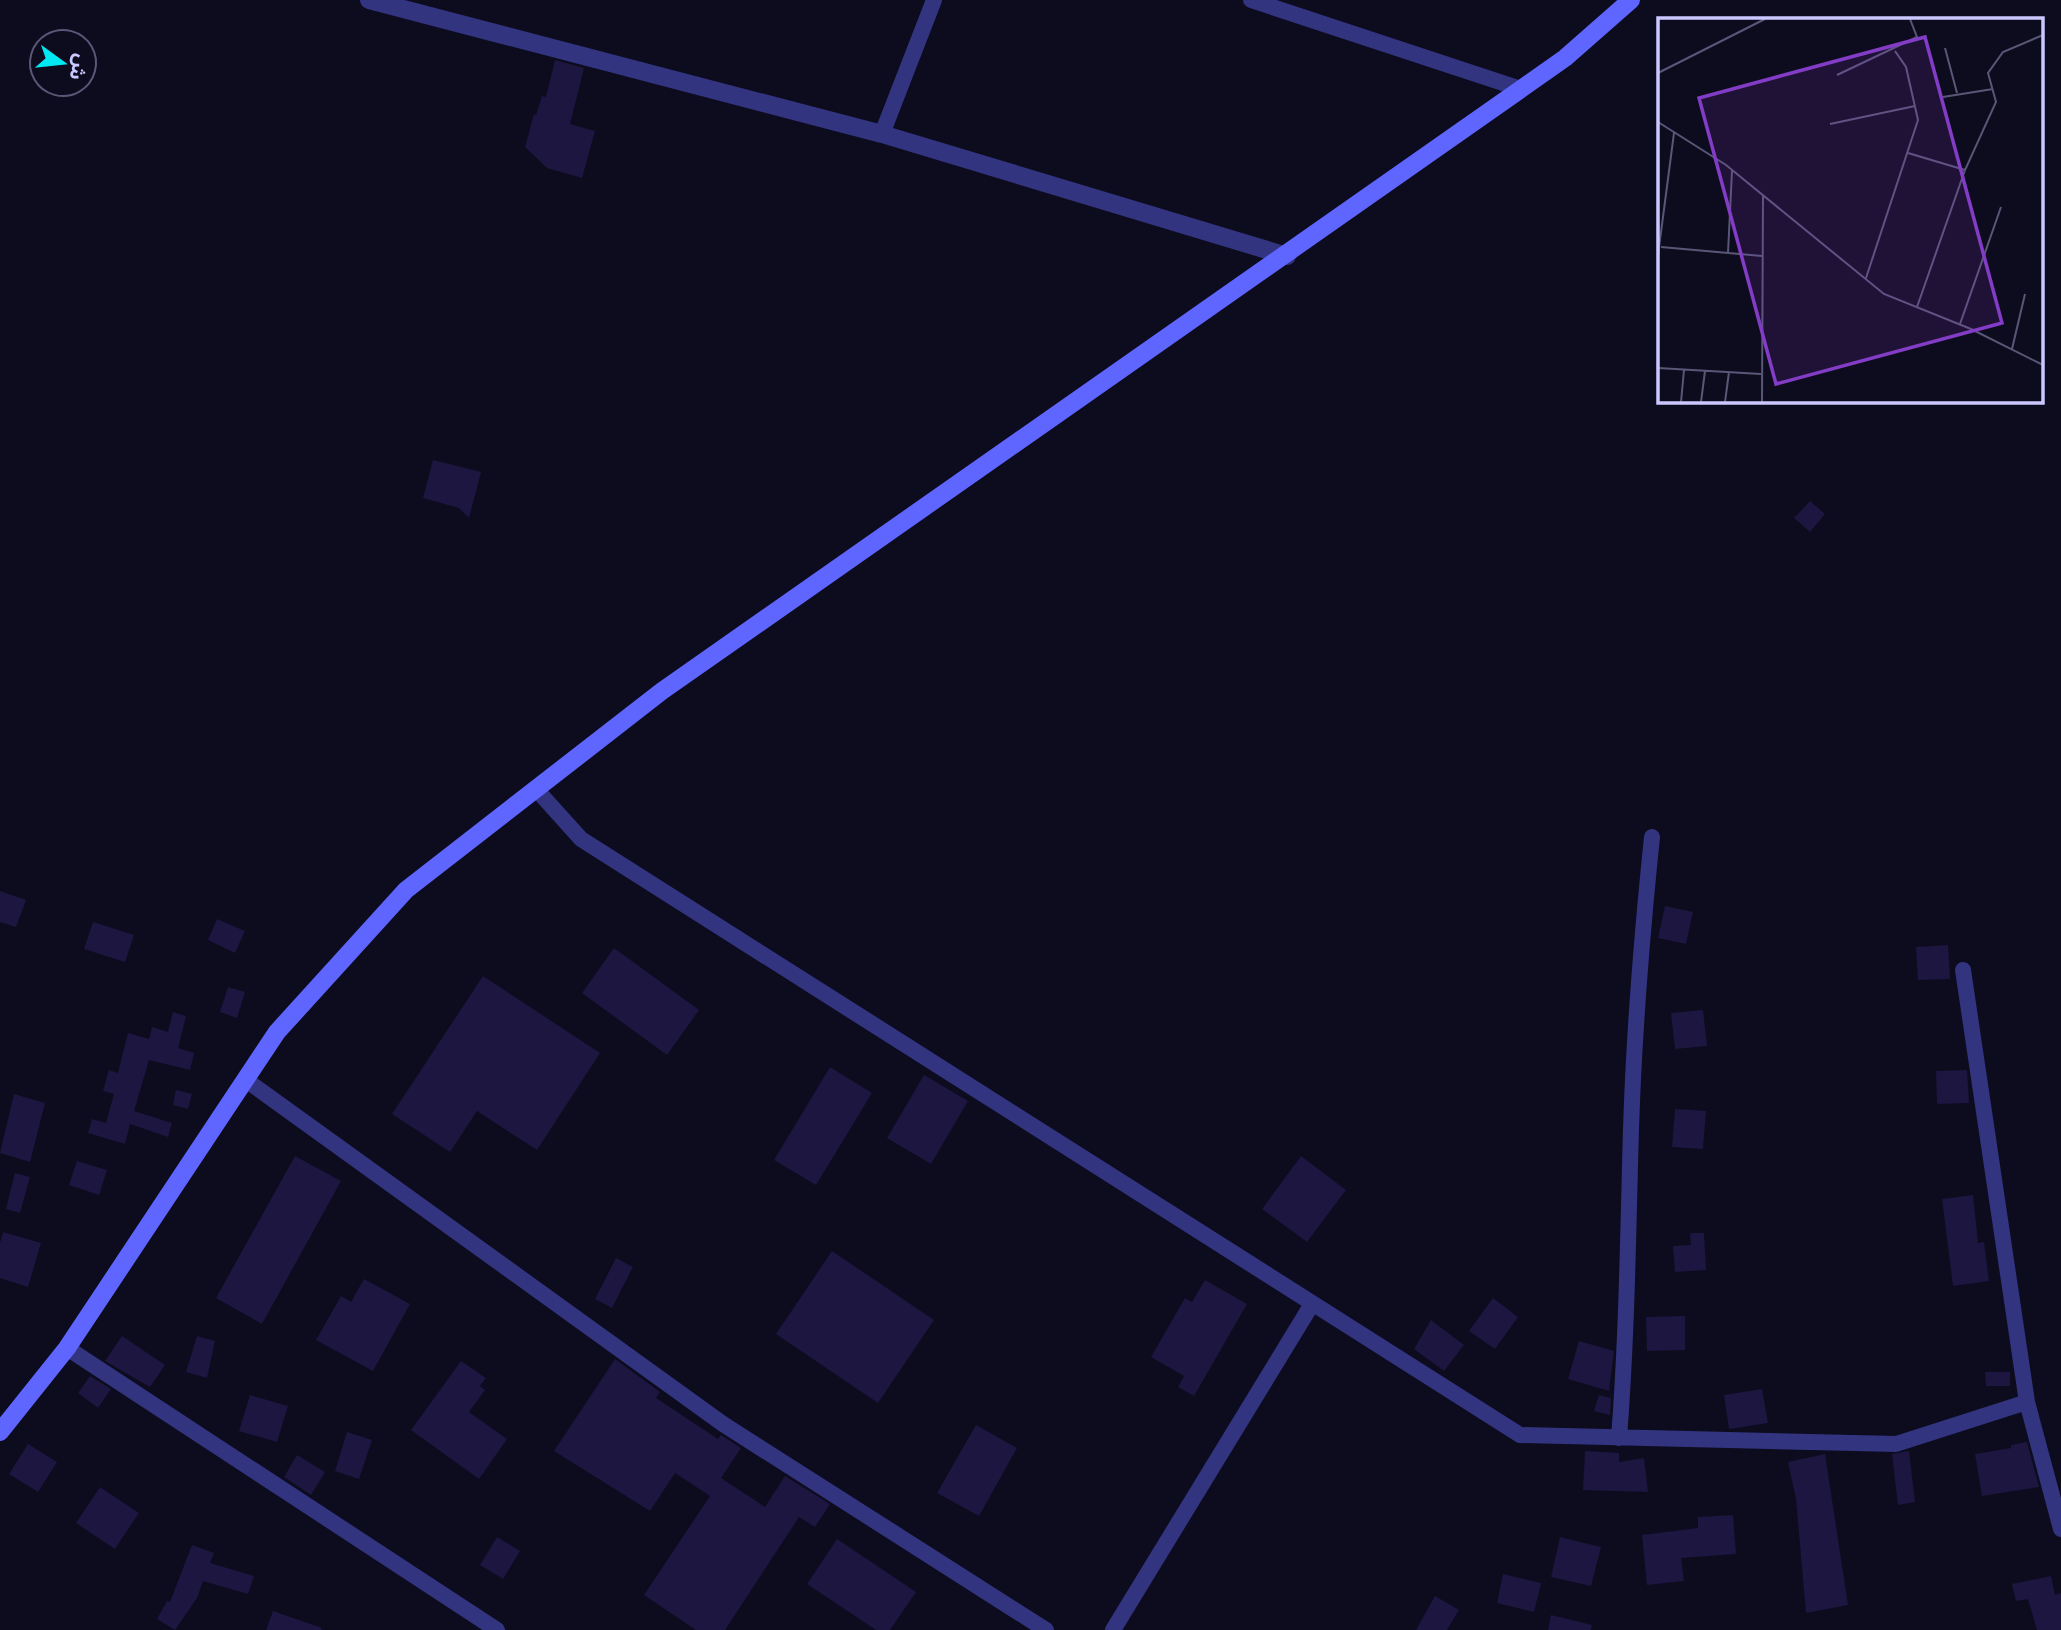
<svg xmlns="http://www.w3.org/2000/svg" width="2061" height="1630" viewBox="0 0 2061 1630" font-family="Figtree,'Noto Sans Arabic',sans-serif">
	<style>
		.building { fill: #1c1640 }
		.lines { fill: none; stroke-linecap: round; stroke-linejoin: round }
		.minor { stroke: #323480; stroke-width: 16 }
		.tertiary { stroke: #323480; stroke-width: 18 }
		.secondary { stroke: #5f65ff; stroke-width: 18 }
		.inset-road { fill: none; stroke: #595778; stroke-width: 2 }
		.view { fill: #833cc5; fill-opacity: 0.15; stroke: #833cc5; stroke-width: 3.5 }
		.inset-edge { fill: none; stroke: #cbc8ff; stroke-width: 3.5 }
	</style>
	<rect width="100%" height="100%" fill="#0d0b1e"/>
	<!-- building -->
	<path class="building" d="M555 60 584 68 570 124 595 131 582 178 547 168 525 147 534 114 536 115 542 96 546 97Z
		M433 460 481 472 469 518 459 508 423 498Z
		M1810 501 1825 514 1810 532 1794 518Z
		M0 891 26 900 16 927 0 922Z
		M1665 906 1693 912 1686 944 1658 938Z
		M217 919 245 931 235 953 208 940Z
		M93 922 134 935 125 962 84 949Z
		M1948 945 1950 979 1918 980 1916 947Z
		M614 948 699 1010 667 1055 582 993Z
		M483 976 600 1053 537 1150 477 1111 450 1152 392 1114Z
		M228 987 245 992 237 1018 220 1012Z
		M1703 1010 1707 1046 1675 1049 1671 1013Z
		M173 1012 186 1016 178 1048 194 1053 190 1070 149 1060 134 1111 172 1123 168 1137 130 1124 125 1144 88 1133 92 1119 106 1123 114 1094 103 1091 109 1070 118 1073 128 1033 149 1039 152 1027 168 1032Z
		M830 1067 872 1093 816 1185 774 1160Z
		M1967 1070 1969 1103 1937 1104 1936 1071Z
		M924 1075 968 1101 931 1164 887 1138Z
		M176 1090 192 1094 188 1109 173 1105Z
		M14 1094 45 1103 30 1162 0 1153Z
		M1675 1109 1706 1111 1703 1149 1672 1147Z
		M295 1156 341 1181 262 1324 216 1298Z
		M1301 1156 1346 1190 1307 1242 1262 1209Z
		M77 1161 107 1170 99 1195 69 1185Z
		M15 1173 30 1177 20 1213 6 1209Z
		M1973 1195 1978 1243 1984 1242 1989 1281 1953 1286 1942 1199Z
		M3 1232 41 1243 28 1287 0 1278V1243Z
		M1690 1233H1704L1706 1270 1675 1272 1673 1246 1691 1245Z
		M832 1251 934 1320 878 1403 776 1334Z
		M616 1258 633 1267 612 1308 595 1299Z
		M364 1279 410 1304 373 1371 316 1340 341 1296 351 1302Z
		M1205 1280 1247 1304 1194 1396 1178 1387 1184 1376 1151 1357 1185 1298 1192 1302Z
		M1493 1298 1518 1317 1495 1349 1469 1331Z
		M1685 1316V1350L1647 1351 1646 1317Z
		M1431 1320 1464 1345 1444 1371 1414 1349Z
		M122 1336 165 1365 150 1387 105 1361Z
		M197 1336 215 1341 207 1378 186 1372Z
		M1579 1341 1614 1351 1609 1391 1568 1379Z
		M615 1359 660 1392 656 1398 718 1439 721 1435 741 1448 721 1478 765 1507 785 1476 830 1504 815 1527 799 1517 725 1630H696L644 1595 710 1496 675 1473 650 1511 554 1451Z
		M461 1361 486 1378 480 1386 485 1390 469 1412 507 1439 479 1479 411 1430Z
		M1985 1372H2010V1386H1986Z
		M90 1376 111 1389 98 1408 78 1393Z
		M1762 1389 1768 1423 1729 1429 1724 1395Z
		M250 1395 288 1406 277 1442 239 1431Z
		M1599 1395 1611 1398 1610 1415 1594 1411Z
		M976 1425 1017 1448 979 1516 937 1493Z
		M347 1432 372 1440 359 1479 335 1471Z
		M2027 1442 2039 1487 1982 1496 1975 1454 2011 1448V1445Z
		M28 1444 57 1462 38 1492 9 1474Z
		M1585 1451 1619 1453V1462L1644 1458 1648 1492 1583 1490Z
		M1909 1451 1915 1502 1898 1505 1892 1454Z
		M1825 1454 1848 1605 1806 1613 1796 1499 1788 1462Z
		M297 1455 325 1472 311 1495 284 1477Z
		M100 1487 139 1513 115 1549 76 1523Z
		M1733 1515 1736 1554 1681 1558 1684 1581 1647 1585 1642 1535 1698 1528V1517Z
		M497 1537 520 1551 503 1579 480 1565Z
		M1560 1537 1601 1547 1591 1586 1551 1577Z
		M837 1539 916 1592 890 1630H876L807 1584Z
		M192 1545 214 1553 210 1563 254 1576 248 1594 203 1581 197 1598 175 1630 157 1619 167 1601 170 1602Z
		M1503 1574 1541 1583 1534 1612 1497 1603Z
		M2051 1576 2055 1595 2061 1593V1630H2037L2028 1599 2016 1601 2012 1584Z
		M1435 1596 1459 1610 1447 1630H1416Z
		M273 1611 322 1628 321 1630H266Z
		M1551 1615 1592 1625 1591 1630H1548Z"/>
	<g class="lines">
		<!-- minor -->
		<path class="minor" d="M1251 0 1521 89
			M882 134 934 0
			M536 789 581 839 1520 1435 1896 1444 2027 1402
			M1963 970 2027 1402 2061 1529
			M246 1080 723 1424 1046 1630
			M67 1348 497 1630
			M1619 1438C1627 1335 1628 1233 1631 1129 1634 1032 1642 934 1652 837
			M1113 1630 1312 1304"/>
		<!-- tertiary -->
		<path class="tertiary" d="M369 0 882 134 1287 256"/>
		<!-- secondary -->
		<path class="secondary" d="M0 1432 67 1348 277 1032 406 890 662 691 1521 89 1565 58 1631 0"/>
	</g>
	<!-- overview -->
	<g transform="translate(1658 18)">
		<rect width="385" height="385" fill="#0d0b1e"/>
		<path class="inset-road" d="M287 30 299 75M0 55 107 1M179 57 259 19 252 1M285 79 335 71M0 104 68 147 226 276 313 311 385 347M172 106 257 88M250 135 307 152M3 229 104 238M70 235 74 153M0 237 16 115M208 260 260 102 248 49 237 33M259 289 307 152 338 84 330 55 345 34 385 17M302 306 343 189M354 331 367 276M0 350 103 356M23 384 26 352M43 384 47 353M67 384 71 354M104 384 105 178"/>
		<path class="view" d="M267 19 344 305 118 366 41 80Z"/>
		<rect width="385" height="385" class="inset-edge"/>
	</g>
	<!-- north arrow -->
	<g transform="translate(63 63) rotate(105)"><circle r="33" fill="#0d0b1e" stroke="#595778" stroke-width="2"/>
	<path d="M0-5L12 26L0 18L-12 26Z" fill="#00e9f3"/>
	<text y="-10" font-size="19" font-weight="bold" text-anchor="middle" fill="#cbc8ff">ش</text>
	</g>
</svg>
